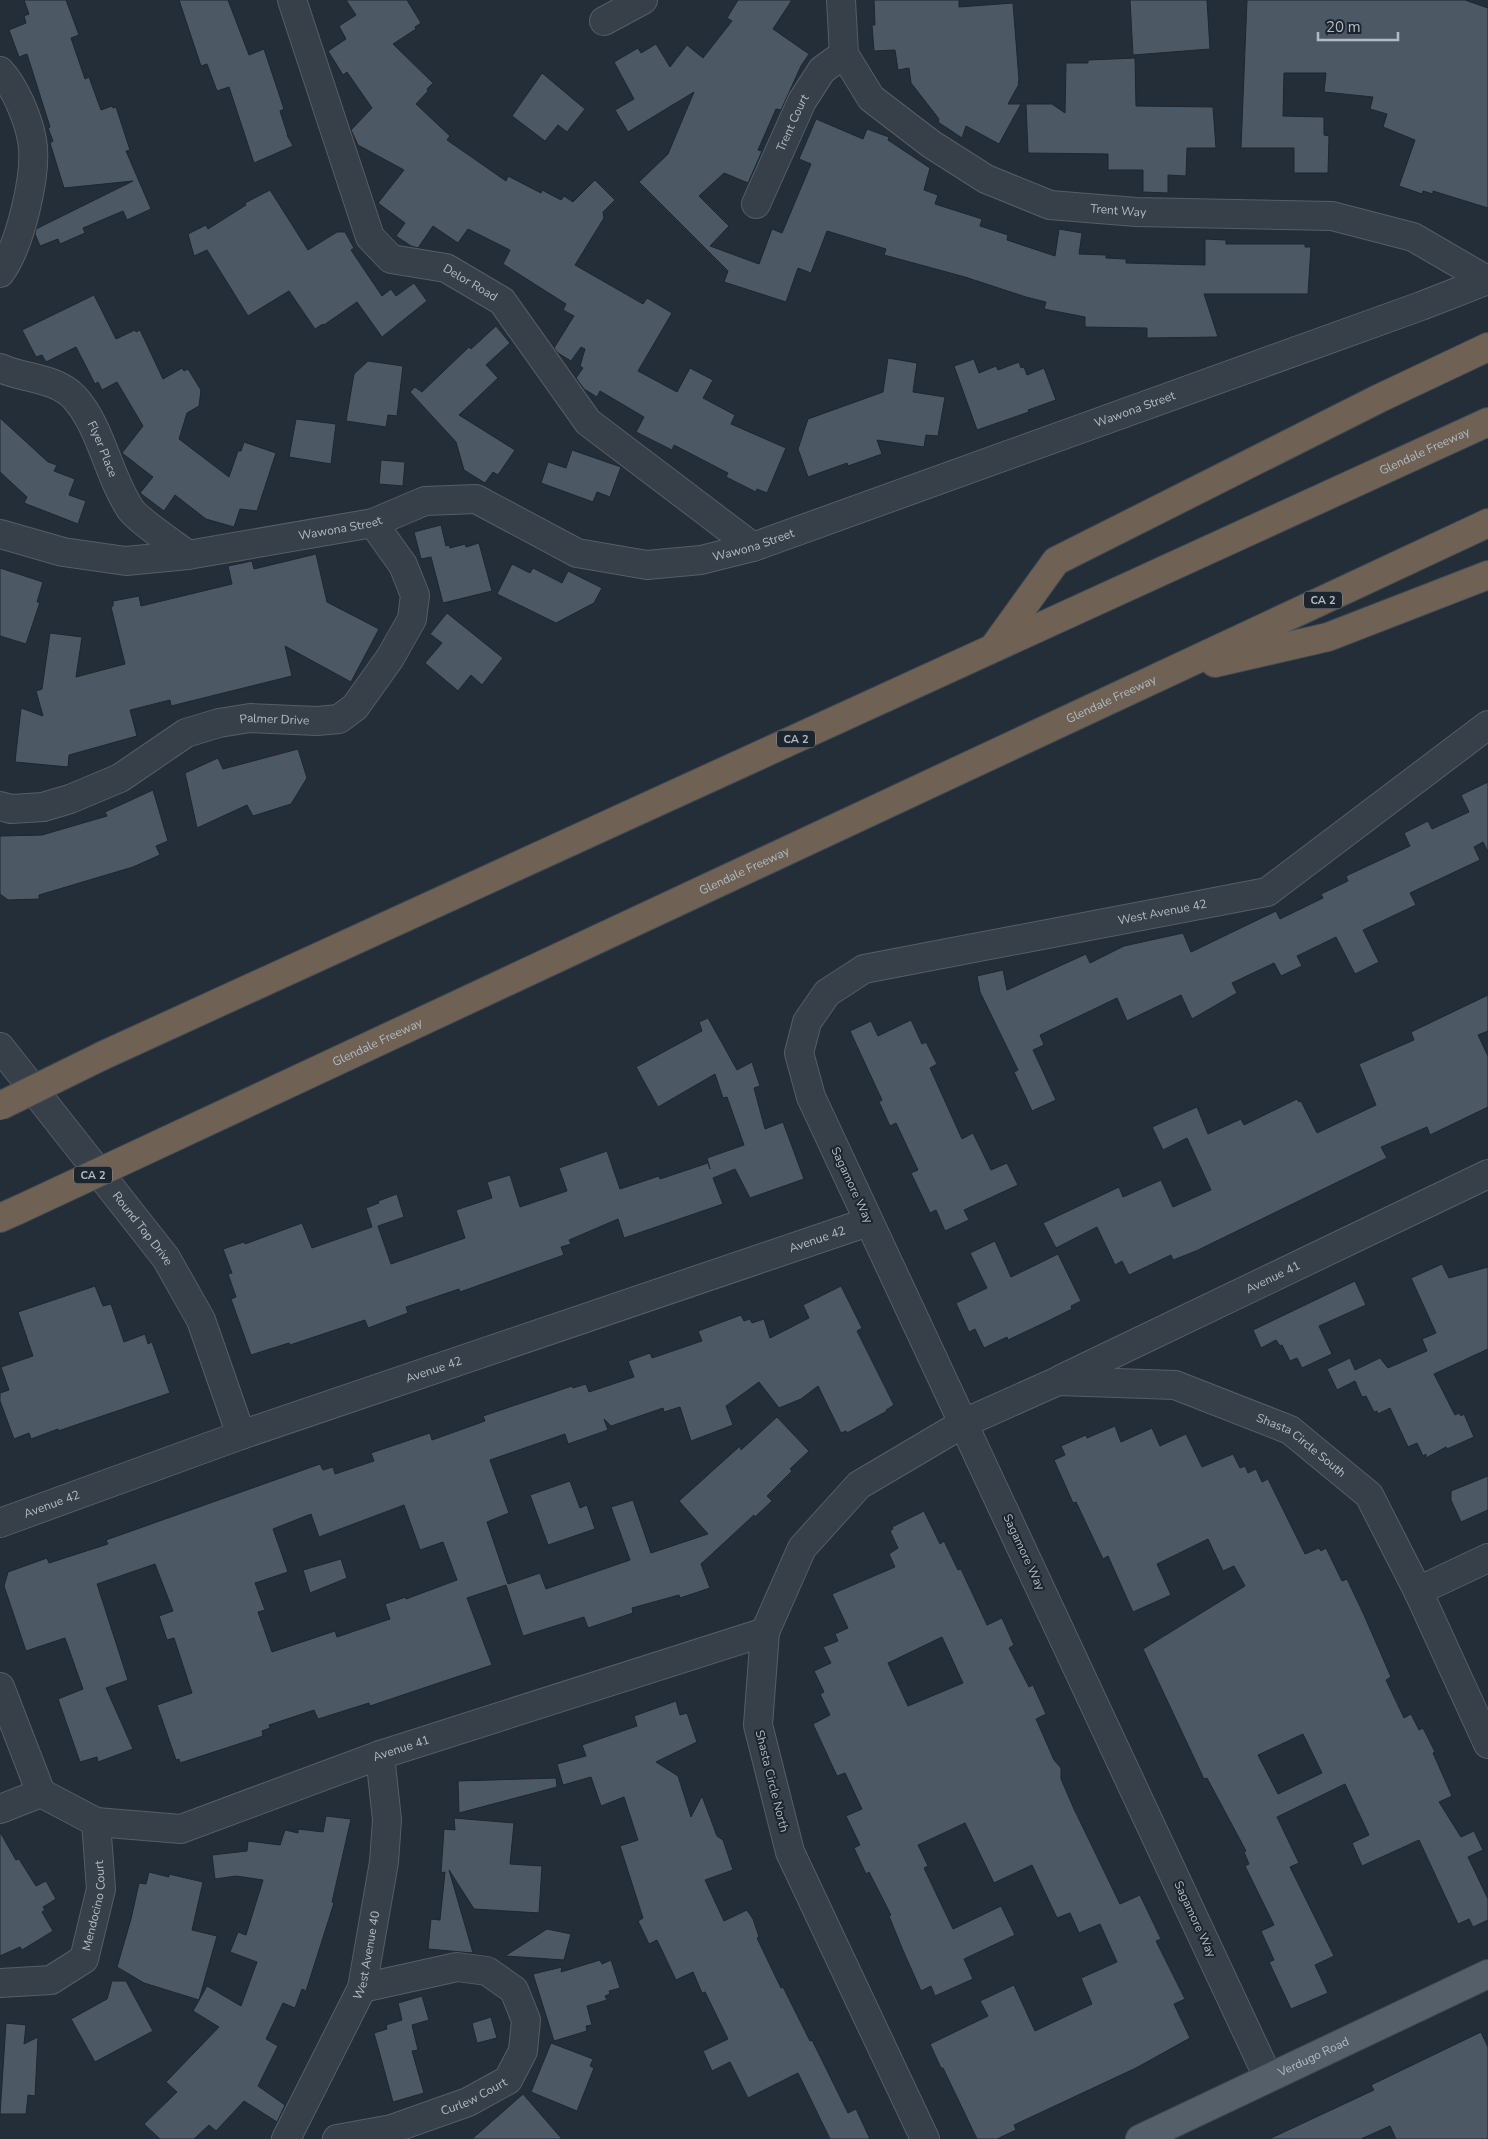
<svg xmlns="http://www.w3.org/2000/svg" width="1488" height="2139" viewBox="0 0 1488 2139" font-family="'Nunito Sans',sans-serif">
	<style>
		.building { fill: #4c5864; stroke: #1e2730; fill-rule: evenodd }
		.lines { fill: none; stroke-linecap: round; stroke-linejoin: round }
		.minor-casing { stroke: #555e67; stroke-width: 30 }
		.major-casing { stroke: #404952; stroke-width: 30 }
		.highway-casing { stroke: #424b54; stroke-width: 30 }
		.minor { stroke: #374049; stroke-width: 28 }
		.major { stroke: #555f69; stroke-width: 28 }
		.highway { stroke: #6f6254; stroke-width: 28 }
		.highway-bridge-casing { stroke: #424b54; stroke-width: 30; stroke-linecap: butt }
		.highway-bridge { stroke: #6f6254; stroke-width: 28 }
		.labels { text-anchor: middle; stroke-width: 4; stroke-linejoin: round; paint-order: stroke }
		.shield { fill: #1c252e; stroke: #858e98; stroke-width: 1 }
		.shield-label { font-size: 11px; font-weight: bold; fill: #b2bbc5 }
		.street-label { font-size: 12px; fill: #b2bbc5; stroke: #1c252e }
	</style>
	<rect width="100%" height="100%" fill="#232e39"/>
	<!-- building -->
	<path class="building" d="M24 0H66L79 35 71 38 85 79 89 77 101 110 112 106 113 108 116 107 130 150 126 151 151 209 127 220 123 211 83 228 85 233 60 244 58 239 40 246 35 234 36 229 133 181 64 188 50 143 53 141 48 128 50 127 27 54 19 57 9 30 26 23 24 16 29 14Z
		M179 0H228L249 55 264 49 284 109 280 111 288 136 287 135 293 146 254 163 229 87 217 91 207 64 201 66Z
		M346 0H407L421 23 415 27 416 29 393 44 433 83 427 89 428 91 416 104 450 136 447 140 506 181 508 176 541 193 542 190 561 200 564 196 573 202 595 180 615 200 603 212 604 218 575 265 643 304 647 298 672 313 638 371 677 392 690 368 713 380 703 398 735 415 731 424 786 448 767 493 757 489 756 492 726 477 728 473 674 445 672 450 636 432 644 417 600 391 597 397 584 389 576 378 583 368 580 366 585 349 581 347 571 361 558 353 554 348 574 316 563 310 566 304 503 264 510 250 468 229 458 243 433 226 418 248 411 246 396 236 405 223 378 203 404 170 358 145 351 130 372 108 347 72 343 75 328 51 346 39 339 26 356 15Z
		M738 0H792L773 29 809 54 801 66 781 110 776 109 758 150 762 151 748 183 724 173 699 196 729 226 710 246 759 264 772 229 782 233 811 164 799 159 816 119 863 139 867 129 889 137 888 140 930 168 924 190 938 195 935 204 982 219 980 226 1008 235 1007 240 1055 256 1059 229 1082 233 1079 254 1106 255V258L1126 259V263L1205 265V239L1226 240V244H1305V247H1311L1308 294H1204L1218 337 1147 338V328L1085 327V317L1044 309 1046 302 1026 297 965 277 884 255 886 249 827 231 811 273 798 268 786 302 724 282 728 271 639 182 668 154 694 92 628 132 615 110 634 99 614 62 638 48 641 53 656 44 670 67 687 45 703 58 732 21 727 18Z
		M874 0H959V7L1013 3 1019 80 1018 83 1019 84 1008 104H1021L999 144 966 126 962 138 938 122 939 119 911 83 909 68 898 70 895 50 874 51 872 25H875Z
		M1130 0H1207L1210 49 1133 55Z
		M1247 0H1465L1488 8V208L1433 191V194L1423 191 1422 194 1399 186 1415 140 1383 127 1387 114 1370 109 1373 97 1324 92 1326 73H1284L1283 116 1324 117V135L1329 136 1328 173H1294V148H1241Z
		M1135 58 1136 106 1213 107 1216 148H1187L1186 176 1168 175V193L1143 192V170H1108V154L1028 153 1026 104H1052L1065 113 1066 63H1088V60Z
		M542 73 585 109 567 132 558 125 545 141 512 116Z
		M270 190 308 250 337 232H345L354 248 351 250 382 296 391 289 396 296 414 283 427 301 382 337 357 302 324 325 323 324 315 329 289 291 248 316 207 250 194 256 188 234 206 225 208 229 246 205 245 203Z
		M94 295 116 339 135 330 136 332 140 330 163 379 182 368 184 371 188 369 201 390 199 406 187 413 179 439 229 477 238 451H241L244 442 276 453 257 511 240 509 234 527 206 519 175 495 164 511 140 493 153 477 122 453 143 426 117 382 102 390 98 382 95 384 76 347 46 362 42 355 36 357 22 330Z
		M496 326 510 343 486 365 498 378 459 415 515 450 498 475 493 472 485 483 464 470 456 442 410 392 415 387 422 392 469 347 471 349Z
		M888 358 917 363 913 392 945 397 938 436 926 435 924 447 877 440 882 454 848 466 847 463 808 477 798 449 808 419 883 392Z
		M974 359 979 373 996 366 998 370 1019 362 1021 368 1024 367 1027 375 1044 368 1056 400 1028 410 1029 412 977 430 954 366Z
		M368 361 403 366 397 416 388 415 386 427 346 421 354 374Z
		M0 418 48 462 57 465 54 471 75 479 69 495 86 501 78 524 24 503 27 497 0 472Z
		M296 419 336 424 331 464 289 457Z
		M572 450 621 467 610 497 597 492 593 502 541 483 548 462 566 468Z
		M381 460 405 462 403 486 379 484Z
		M441 525 446 546 449 545 450 548 465 544 466 547 479 543 492 591 443 603 431 557 421 559 414 532Z
		M316 554 327 602 379 629 351 682 285 646 292 676 171 706 170 700 130 710 137 736 69 755 68 767 15 762 21 708 43 716 36 691 42 689 50 633 82 637 76 677 125 664 111 607 113 606V601L139 596 141 606 232 584 228 566 252 561 254 569Z
		M512 564 530 573 533 568 562 583 568 571 602 588 594 603 556 623 497 594Z
		M0 568 43 582 37 602H40L26 644 0 636Z
		M447 613 503 658 482 685 471 675 458 691 425 663 442 643 430 634Z
		M298 749 307 778 291 804 253 816 247 805 197 828 185 773 218 758 223 769Z
		M1488 782V852L1483 842 1474 847 1480 860 1410 893 1416 905 1363 930 1379 962 1355 974 1336 937 1297 956 1302 966 1281 976 1274 963 1232 983 1237 993 1192 1019 1181 995 1127 1021 1117 998 1040 1035 1044 1045 1033 1050 1056 1100 1032 1111 1014 1072 1018 1070 980 992 977 976 1003 970 1007 990 1086 954 1090 963 1124 946 1183 933 1191 952 1276 911 1280 919 1323 898 1321 894 1348 881 1346 876 1410 846 1404 833 1428 821 1432 829 1469 812 1461 795Z
		M153 790 168 841 156 846 160 855 133 867 39 895V899L8 900 0 894V836L42 835 107 816 105 812Z
		M1488 995V1031L1478 1035 1488 1056V1107L1430 1135 1427 1127 1381 1147 1387 1158 1196 1251 1173 1260 1171 1255 1129 1275 1122 1261 1115 1265 1097 1227 1056 1248 1043 1223 1119 1187 1123 1197 1161 1180 1173 1207 1211 1190 1187 1138 1163 1150 1152 1127 1197 1107 1208 1134 1241 1119 1244 1125 1297 1099 1299 1102 1301 1101 1317 1133 1376 1105 1359 1064 1414 1040 1411 1032Z
		M708 1018 737 1070 752 1062 760 1086 754 1088 765 1129 783 1122 804 1179 750 1198 735 1169 713 1178 723 1204 624 1238 618 1219 569 1240 571 1244 561 1247 564 1255 460 1292 459 1289 406 1307 408 1313 368 1328 365 1320 290 1345 289 1343 251 1355 231 1299 236 1297 228 1274 232 1273 223 1249 244 1242 245 1244 302 1223 312 1248 372 1227 366 1208 379 1203 378 1201 397 1194 404 1217 378 1226 391 1264 465 1238 456 1210 492 1198 487 1182 510 1175 520 1207 567 1191 559 1168 607 1151 620 1189 659 1176 660 1179 708 1163 710 1169 707 1158 744 1145 727 1097 723 1098 715 1074 658 1107 636 1067 702 1031 699 1022Z
		M911 1020 922 1044 926 1042 937 1064 930 1068 962 1139 973 1133 991 1170 1007 1163 1018 1185 964 1210 969 1220 945 1231 936 1210 930 1213 911 1173 918 1170 896 1123 890 1126 879 1102 882 1100 850 1031 871 1021 878 1036Z
		M995 1241 1011 1277 1058 1254 1081 1301 1071 1306 1072 1309 1048 1321 1008 1340 1007 1337 984 1348 975 1329 969 1332 956 1303 987 1288 970 1253Z
		M1442 1264 1449 1278 1488 1267V1349L1434 1374 1455 1415 1459 1413 1461 1416 1464 1414 1474 1437 1447 1449 1446 1447 1426 1458V1454L1423 1456 1417 1443 1408 1447 1390 1408 1378 1414 1377 1411 1374 1412 1366 1396 1362 1397 1355 1381 1337 1390 1327 1369 1350 1358 1355 1370 1380 1358 1388 1368 1427 1351 1422 1339 1436 1333 1411 1278Z
		M1355 1281 1366 1305 1319 1326 1332 1354 1302 1368 1297 1358 1290 1361 1282 1345 1280 1346 1276 1340 1261 1348 1253 1330Z
		M95 1286 103 1306 111 1304 124 1342 145 1334 148 1344 152 1342 170 1393 58 1431V1429L31 1439 29 1433 14 1439 0 1401V1393L9 1390 1 1367 33 1356 18 1312Z
		M841 1286 862 1328 857 1331 894 1405 886 1410 887 1411 847 1433 846 1431 841 1433 818 1386 801 1399 779 1408 759 1382 726 1406 733 1425 691 1441 680 1407 664 1412 663 1408 611 1426 604 1419 608 1430 568 1444 565 1434 490 1460 509 1513 487 1522 508 1584 540 1573 546 1589 630 1560 611 1507 633 1500 651 1553 708 1534 679 1501 740 1446 741 1450 777 1417 809 1451 790 1469 792 1471 767 1496 772 1501 755 1517 754 1515 701 1564 710 1588 680 1598 679 1595 632 1608 633 1613 588 1628 584 1617 523 1636 506 1585 467 1598 492 1665 370 1706 369 1703 318 1719 314 1710 269 1725 270 1728 262 1731 263 1736 180 1763 179 1759 176 1760 157 1705 192 1693 174 1638 167 1640 159 1616 173 1611 155 1564 97 1584 128 1680 106 1688 133 1749 98 1762 97 1757 80 1762 58 1699 83 1689 65 1638 26 1651 4 1586 8 1572 47 1558 49 1563 108 1544 106 1540 320 1464 323 1470 333 1467 335 1474 374 1461 371 1453 430 1433 432 1440 485 1421 483 1416 572 1386 573 1388 586 1384 589 1392 634 1377 628 1361 650 1353 652 1358 702 1341 698 1331 741 1315 744 1321 750 1319 752 1323 764 1319 770 1338 809 1318 803 1305ZM404 1505 420 1550 443 1542 457 1580 406 1599V1597L385 1604 390 1619 337 1637 335 1631 272 1652 258 1612 265 1610 255 1583 288 1572 273 1529 311 1514 319 1537Z
		M1115 1426 1121 1442 1152 1428 1160 1446 1186 1434 1202 1467 1233 1454 1240 1468 1245 1466 1248 1473 1256 1469 1262 1482 1268 1479 1305 1554 1319 1548 1321 1551 1326 1548 1342 1581 1347 1579 1364 1615 1391 1677 1386 1680 1404 1718 1411 1714 1419 1730 1423 1728 1435 1752 1433 1753 1452 1796 1439 1802 1461 1837 1474 1831 1483 1850 1468 1857 1488 1899V1920L1473 1927 1469 1919 1458 1924 1419 1840 1362 1866 1352 1843 1369 1835 1345 1784 1277 1817 1299 1863 1290 1867 1334 1956 1315 1965 1328 1993 1291 2009 1269 1962 1274 1960 1261 1931 1274 1925 1245 1866 1249 1864 1244 1852 1246 1851 1207 1778 1204 1779 1143 1649 1245 1586 1234 1566 1223 1571 1208 1539 1157 1564 1171 1595 1133 1612 1108 1556 1103 1559 1076 1502 1073 1503 1054 1460 1065 1455 1061 1446 1086 1435 1087 1438ZM1303 1734 1322 1773 1278 1794 1258 1755Z
		M1488 1476V1510L1461 1522 1451 1500V1491Z
		M570 1481 580 1508 587 1505 595 1529 548 1545 530 1495Z
		M924 1511 940 1544 944 1541 958 1570 961 1569 987 1625 1002 1618 1014 1645 1009 1648 1029 1687 1033 1685 1046 1714 1036 1719 1054 1760 1061 1768V1779L1074 1809 1120 1904 1140 1895 1161 1939 1156 1941 1185 1999 1174 2004 1190 2038 1136 2068 1014 2125 1016 2130 997 2139H977L943 2068H941L930 2044 988 2016 980 2001 1014 1985 1035 2031 1092 2004 1081 1978 1117 1962 1100 1924 1079 1933 1070 1913 1057 1918 1032 1865 994 1883 965 1823 918 1845 928 1866 924 1868 953 1929 1001 1906 1015 1935 964 1959 973 1979 935 1996 931 1986 921 1991 902 1948 889 1916 891 1915 869 1872 866 1874 854 1848 860 1845 846 1816 862 1809 845 1773 837 1776 813 1724 830 1715 820 1694 824 1692 814 1671 831 1663 823 1647 838 1641 835 1634 848 1628 832 1594 895 1567 889 1554 898 1548 890 1531 893 1529 892 1527ZM942 1637 963 1683 908 1706 888 1663Z
		M341 1559 347 1578 310 1593 303 1570Z
		M676 1701 680 1715 687 1713 697 1742 656 1762 678 1776 691 1817 702 1796 717 1836 723 1840 733 1870 705 1880 724 1921 747 1910 753 1919 759 1937 757 1938 781 1988 783 1987 810 2041 812 2040 848 2113 856 2109 870 2139H830L798 2073 748 2098 730 2062 712 2071 703 2051 728 2039 705 1992 702 1993 693 1972 676 1980 657 1940 649 1944 638 1921 643 1918 620 1846 638 1840 624 1797 601 1806 591 1777 563 1785 557 1764 586 1756 582 1745 637 1726 634 1716Z
		M556 1778 557 1787 459 1813 458 1781Z
		M326 1816 351 1819 332 1902 334 1903 306 1991 302 1989 295 2008 283 2003 266 2039 278 2046 258 2086 285 2105 277 2122 244 2101 216 2131 209 2125 194 2139H160L144 2124 177 2092 166 2082 219 2027 193 2011 207 1986 241 2006 257 1962 230 1952 238 1932 246 1935 263 1880 236 1876 215 1879 212 1855 247 1851 248 1841 280 1845 285 1830 298 1833V1829L323 1832Z
		M454 1818 514 1823 510 1864 542 1866 539 1913 474 1909 449 1870 473 1953 428 1949 431 1919 440 1920 445 1872 441 1873 444 1829 455 1830Z
		M0 1832 16 1860 19 1859 36 1886 46 1881 56 1899 43 1907 45 1910 42 1912 53 1931 22 1950 20 1947 0 1956Z
		M149 1872 169 1877V1874L203 1882 192 1930 217 1936 199 2000 144 1983 117 1967 131 1919 139 1883 146 1884Z
		M547 1929 571 1934 564 1960 505 1956Z
		M600 1960 602 1964 611 1960 620 1988 609 1991 610 1994 605 1996 607 2000 587 2006 592 2025 586 2026 587 2031 554 2041 533 1974 562 1967 561 1972Z
		M112 1981H126L153 2031 95 2062 71 2019 107 1999Z
		M422 1996 429 2020 412 2025 418 2050 412 2051 424 2093 393 2102 374 2033 387 2029 386 2025 402 2020 398 2003Z
		M491 2017 497 2038 477 2043 472 2023Z
		M6 2023 26 2025 24 2044 38 2037 35 2096 28 2095 26 2114H0Z
		M1481 2032 1488 2047V2139H1396L1390 2126 1361 2139H1269L1374 2090 1371 2085Z
		M551 2043 593 2059 590 2066 594 2068 577 2111 531 2092Z
		M523 2094 562 2139H472Z"/>
	<g class="lines">
		<defs>
			<g id="minor">
				<path id="s1" d="M292 0 370 237 391 259 446 268 502 301 588 422 753 547"/>
				<path id="s2" d="M841 0 844 54 871 98 931 144 986 179 1050 205 1136 212 1332 216 1413 237 1487 280"/>
				<path d="M604 21 643 0"/>
				<path d="M0 71C15 87 28 118 32 140 38 172 20 247 0 273"/>
				<path id="s3" d="M756 204 802 101 822 70 844 54"/>
				<path id="s4" d="M0 368C24 379 54 377 74 397 101 426 108 476 131 510 139 521 175 545 188 555"/>
				<path id="s5" d="M0 534 63 552 126 561 188 555 373 523 425 501 476 499 577 553 647 565 701 560 753 547 1421 306 1488 280"/>
				<path id="s6" d="M0 806 11 809 43 807 70 799 120 778 186 733 219 723 250 718 317 721 339 719 355 707 390 658 412 619 415 595 403 565 373 523"/>
				<path id="s7" d="M0 1047 166 1258 201 1320 241 1435"/>
				<path id="s8" d="M1061 1379 1488 1174"/>
				<path id="s9" d="M0 1523 241 1435 868 1222"/>
				<path d="M1418 1591 1488 1558"/>
				<path d="M0 1687 41 1793"/>
				<path id="s10" d="M41 1793 96 1822 181 1829 380 1755 765 1632"/>
				<path d="M0 1809 41 1793"/>
				<path id="s11" d="M0 1983 51 1980 84 1959 101 1889 96 1822"/>
				<path id="s12" d="M1268 2077 811 1097 799 1053 807 1022 827 993 864 969 1267 892 1488 725"/>
				<path id="s13" d="M286 2139 362 1988 384 1862 387 1820 380 1755"/>
				<path id="s14" d="M337 2139 392 2129 468 2102 508 2080 523 2051 526 2020 514 1990 487 1971 457 1967 362 1988"/>
				<path id="s15" d="M925 2139 790 1852 758 1725 765 1632 802 1548 859 1485 964 1423 1058 1381 1175 1385 1290 1430 1369 1495 1418 1591 1488 1744"/>
			</g>
			<g id="major">
				<path id="s16" d="M1140 2139 1488 1974"/>
			</g>
			<g id="highway">
				<path d="M994 647 1056 561 1380 398 1488 347"/>
				<path d="M1215 663 1328 637 1488 575"/>
				<path id="s17" d="M104 1055 1488 422"/>
				<path id="s18" d="M168 1140 1488 523"/>
				<path d="M0 1218 18 1210"/>
			</g>
		</defs>
		<!-- minor casing -->
		<use href="#minor" class="minor-casing"/>
		<!-- major casing -->
		<use href="#major" class="major-casing"/>
		<!-- highway casing -->
		<use href="#highway" class="highway-casing"/>
		<!-- minor -->
		<use href="#minor" class="minor"/>
		<!-- major -->
		<use href="#major" class="major"/>
		<!-- highway -->
		<use href="#highway" class="highway"/>
		<defs>
			<path id="highway-bridge" d="M0 1106 104 1055
				M18 1210 168 1140"/>
		</defs>
		<!-- highway-bridge casing -->
		<use href="#highway-bridge" class="highway-bridge-casing"/>
		<!-- highway-bridge -->
		<use href="#highway-bridge" class="highway-bridge"/>
	</g>
	<g class="labels">
		<!-- shield labels -->
		<g class="shield">
			<rect x="1304" y="591.5" width="38" height="17" rx="4"/>
			<rect x="777" y="730.5" width="38" height="17" rx="4"/>
			<rect x="74" y="1166.5" width="38" height="17" rx="4"/>
		</g>
		<g class="shield-label">
			<text x="1323" y="604">CA 2</text>
			<text x="796" y="743">CA 2</text>
			<text x="93" y="1179">CA 2</text>
		</g>
		<!-- street labels -->
		<g class="street-label">
			<text dy="4" stroke="none"><textPath href="#s3" startOffset="89">Trent Court</textPath></text>
			<text dy="4" stroke="none"><textPath href="#s2" startOffset="384">Trent Way</textPath></text>
			<text dy="4" stroke="none"><textPath href="#s1" startOffset="364">Delor Road</textPath></text>
			<text dy="4" stroke="none"><textPath href="#s5" startOffset="1186">Wawona Street</textPath></text>
			<text dy="4" stroke="none"><textPath href="#s4" startOffset="140">Flyer Place</textPath></text>
			<text dy="4" stroke="none"><textPath href="#s17" startOffset="1452">Glendale Freeway</textPath></text>
			<text dy="4" stroke="none"><textPath href="#s5" startOffset="346">Wawona Street</textPath></text>
			<text dy="4" stroke="none"><textPath href="#s5" startOffset="781">Wawona Street</textPath></text>
			<text dy="4" stroke="none"><textPath href="#s18" startOffset="1041">Glendale Freeway</textPath></text>
			<text dy="4" stroke="none"><textPath href="#s6" startOffset="296">Palmer Drive</textPath></text>
			<text dy="4" stroke="none"><textPath href="#s18" startOffset="636">Glendale Freeway</textPath></text>
			<text dy="4" stroke="none"><textPath href="#s12" startOffset="1542">West Avenue 42</textPath></text>
			<text dy="4" stroke="none"><textPath href="#s18" startOffset="231">Glendale Freeway</textPath></text>
			<text transform="translate(852 1185) rotate(65)" y="4">Sagamore Way</text>
			<text dy="4" stroke="none"><textPath href="#s7" startOffset="231">Round Top Drive</textPath></text>
			<text dy="4" stroke="none"><textPath href="#s9" startOffset="865">Avenue 42</textPath></text>
			<text dy="4" stroke="none"><textPath href="#s8" startOffset="235">Avenue 41</textPath></text>
			<text dy="4" stroke="none"><textPath href="#s9" startOffset="460">Avenue 42</textPath></text>
			<text dy="4" stroke="none"><textPath href="#s15" startOffset="1201">Shasta Circle South</textPath></text>
			<text dy="4" stroke="none"><textPath href="#s9" startOffset="55">Avenue 42</textPath></text>
			<text transform="translate(1024 1552) rotate(65)" y="4">Sagamore Way</text>
			<text dy="4" stroke="none"><textPath href="#s10" startOffset="382">Avenue 41</textPath></text>
			<text transform="translate(772 1781) rotate(76)" y="4">Shasta Circle North</text>
			<text dy="4" stroke="none"><textPath href="#s11" startOffset="145">Mendocino Court</textPath></text>
			<text transform="translate(1195 1919) rotate(65)" y="4">Sagamore Way</text>
			<text dy="4" stroke="none"><textPath href="#s13" startOffset="202">West Avenue 40</textPath></text>
			<text dy="4" stroke="none"><textPath href="#s16" startOffset="192">Verdugo Road</textPath></text>
			<text dy="4" stroke="none"><textPath href="#s14" startOffset="144">Curlew Court</textPath></text>
		</g>
	</g>
	<!-- scale -->
	<path d="M1318 32v8h80v-8" fill="none" stroke="#b2bbc5" stroke-width="2.5"/>
	<text x="1326" y="32" font-size="15" fill="#b2bbc5" stroke="#1c252e" stroke-width="4" paint-order="stroke">20 m</text>
</svg>
